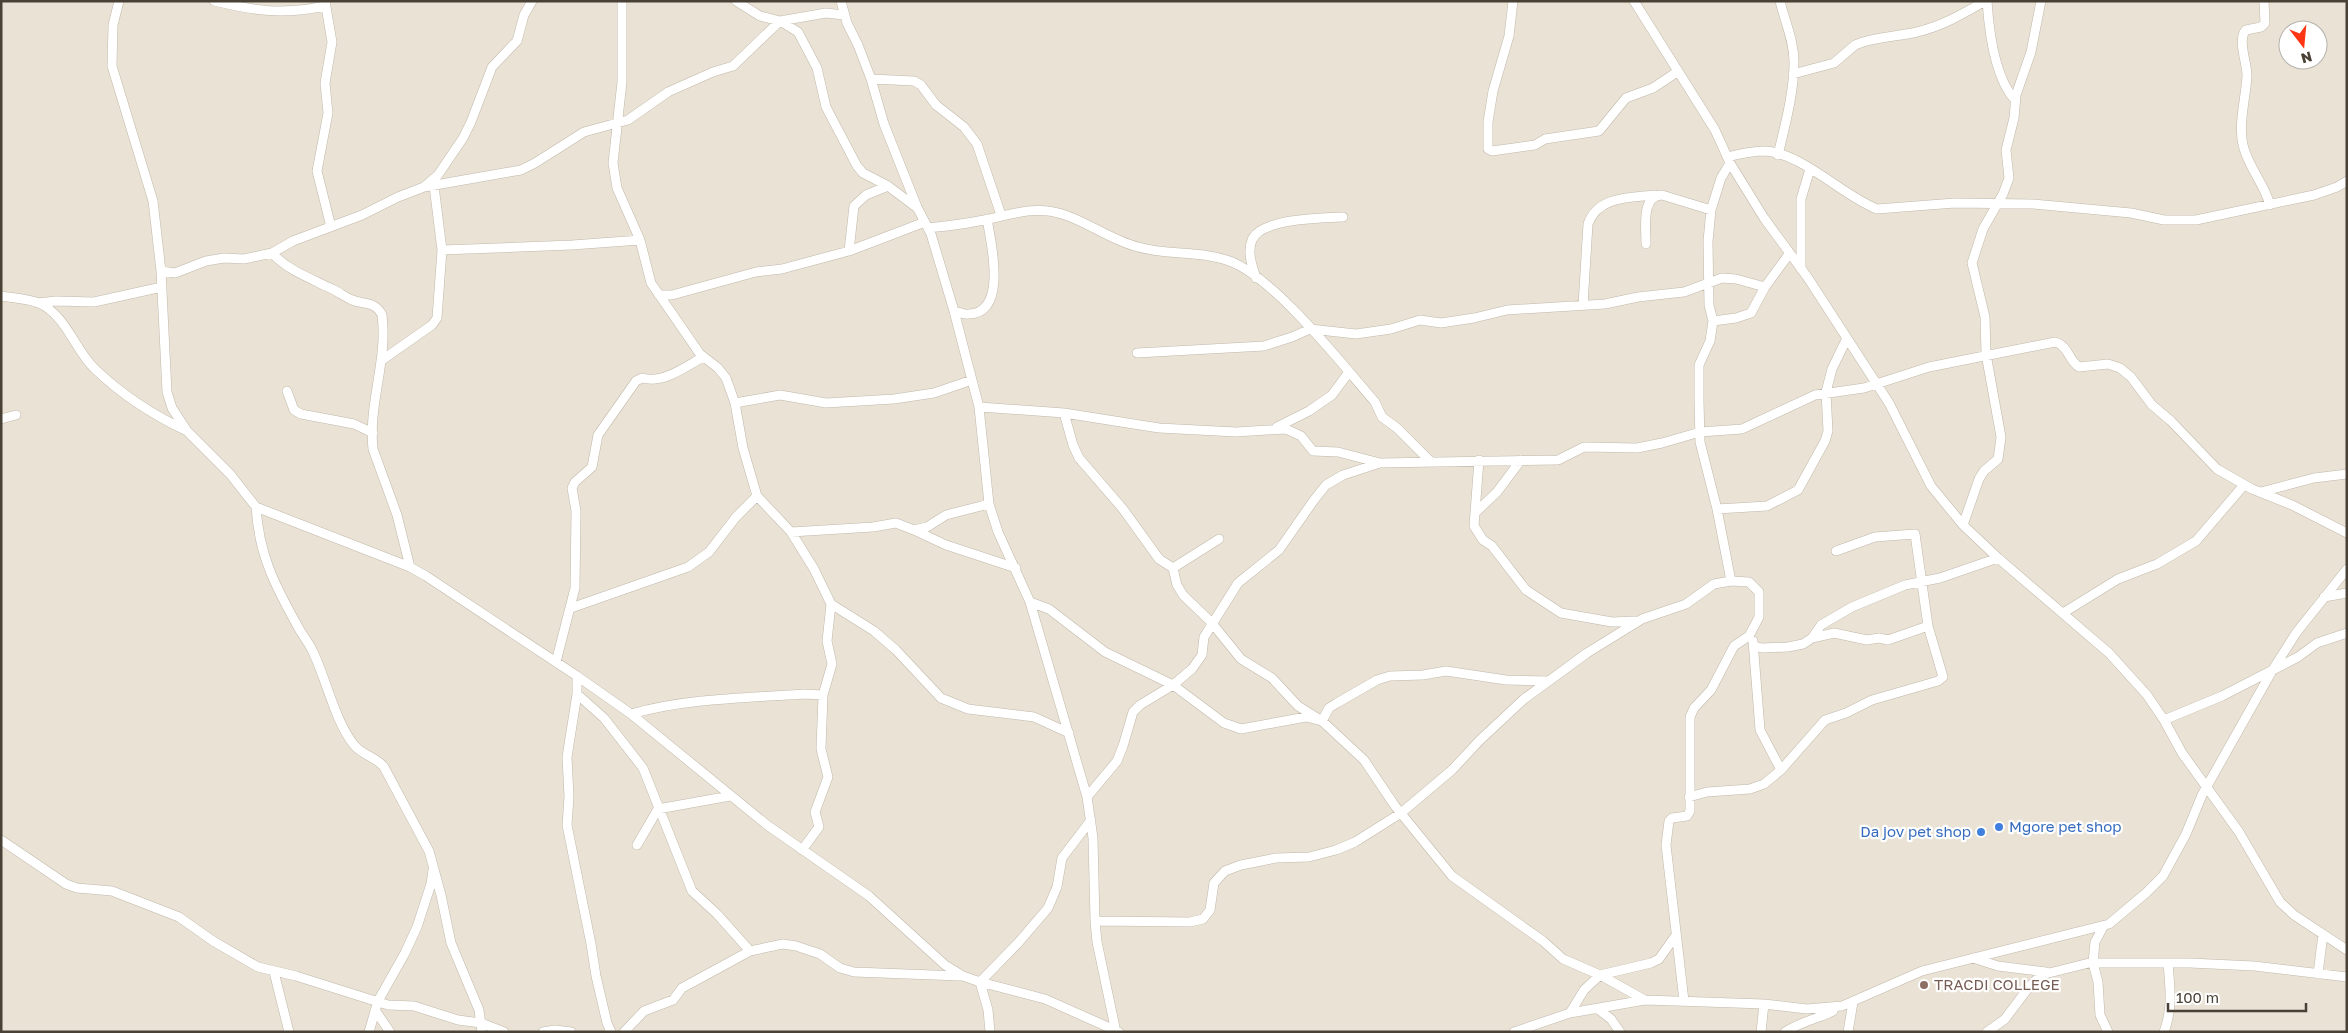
<svg xmlns="http://www.w3.org/2000/svg" width="2348" height="1033" viewBox="0 0 2348 1033" font-family="'Golos Text',sans-serif">
	<style>
		.residential { fill: #e9e2d5; fill-rule: evenodd }
		.lines { fill: none; stroke-linecap: round; stroke-linejoin: round }
		.minor-casing { stroke: #c1b8a9; stroke-width: 10 }
		.minor { stroke: #fff; stroke-width: 9 }
		.shop-dot { fill: #3f7fe0; stroke: #fff; stroke-width: 2 }
		.education-dot { fill: #8d6e63; stroke: #fff; stroke-width: 2 }
		.labels { text-anchor: middle; stroke-width: 4.5; stroke-linejoin: round; paint-order: stroke }
		.shop-label { font-size: 15px; fill: #366cbe; stroke: #fff; text-anchor: start }
		.education-label { font-size: 15px; fill: #785e54; stroke: #fff; text-anchor: start }
	</style>
	<rect width="100%" height="100%" fill="#f5f0e7"/>
	<!-- residential -->
	<path class="residential" d="M1 1H2347V1032H1ZM2288 30H2318V60H2288Z"/>
	<g class="lines">
		<defs>
			<path id="minor" d="M119 1 113 25 112 66 153 201 161 271 167 392 172 408 187 431 230 474 256 507 410 567 426 576 577 676 631 714 767 825 869 896 945 965 963 976 980 982 1045 999 1119 1032
				M214 1C256 11 283 15 325 6
				M325 1 332 42 325 83 328 113 317 171 331 227
				M736 1 760 16 780 21 798 32 817 68 826 107 857 166 863 173 888 186 916 207
				M841 1 847 23 858 45 871 79 884 124 917 207 931 234 954 311 979 407 1064 413 1159 428 1236 432 1286 429 1301 436 1313 451 1338 452 1380 463 1558 460 1584 447 1637 448 1662 443 1700 432 1742 429 1815 395 1864 388 1929 367 2055 342C2069 346 2068 360 2079 367L2108 364 2120 368 2131 377 2152 405 2171 421 2217 469 2252 489 2292 505 2347 533
				M1513 1 1509 36 1493 91 1488 122V149L1492 151 1535 145 1545 139 1599 131 1626 98 1653 88 1677 72
				M1634 1 1715 130 1730 163 1764 218 1808 278 1889 403 1931 486 1963 525 1998 558 2109 653 2147 695 2164 720 2182 753 2239 832 2280 902 2294 915 2347 950
				M1987 1C1989 31 1995 78 2015 100
				M2264 1 2265 23 2261 27 2246 30C2237 39 2247 63 2247 75 2246 98 2238 123 2243 145 2248 167 2264 183 2270 205
				M1793 74 1834 63 1855 45 1863 42C1881 37 1899 36 1917 32 1942 26 1963 14 1985 1
				M871 79 914 81 921 85 936 105 964 127 977 144 1001 215
				M1778 155C1785 125 1794 93 1794 62 1794 41 1785 22 1780 1
				M1727 157C1739 154 1752 151 1765 151 1802 153 1843 196 1877 209L1955 203 2033 204 2131 213 2164 220H2196L2314 195 2337 187 2347 181
				M1730 163 1721 178 1711 210 1708 241 1709 305 1713 321 1710 341 1699 365V400L1700 442 1717 509 1731 581
				M424 187 438 175 463 138 471 122 492 67 517 41 524 15 532 1
				M928 228C947 226 965 224 984 220 1010 215 1035 205 1062 214 1088 222 1111 240 1138 247 1169 256 1201 250 1232 262 1276 280 1342 364 1375 402L1382 417 1397 428 1430 461
				M1646 244C1646 228 1641 195 1662 195L1711 210
				M442 250 572 245 640 240
				M849 251 854 206 866 195 888 186
				M272 253C287 270 312 279 332 289 339 292 345 297 352 300 365 305 375 301 382 315 388 360 368 404 373 449L397 515 410 567
				M1801 269V199L1810 169
				M161 271 175 273 206 261 224 258 244 259 272 253 293 241 362 215 398 197 424 187 521 170 535 163 584 132 628 120 668 92 713 72 733 66 780 21 826 13 844 15
				M1256 278C1252 266 1247 252 1252 240 1261 218 1323 218 1343 217
				M659 295H672L756 272 782 269 849 251 925 222
				M1 296C13 298 28 299 39 303 67 316 74 349 95 369 121 394 155 416 187 431
				M38 303 56 301 94 302 162 287
				M1583 305 1588 224C1598 196 1629 198 1655 195
				M954 311C958 312 965 315 969 314 1008 313 991 242 987 219
				M1713 321 1736 318 1751 313 1765 287 1789 254
				M1137 353 1264 346 1292 337 1310 329 1356 334 1391 329 1420 320 1441 323 1474 318 1507 310 1605 304 1638 297 1684 292 1722 278 1736 279 1765 287
				M382 360 432 325 437 318 442 250 434 186
				M287 391 294 410 301 414 354 424 373 433
				M735 403 780 395 826 403 894 399 934 393 972 380
				M979 407 989 504 998 532 1030 602 1087 797 1093 838 1095 921 1097 942 1116 1032
				M1064 413 1073 445 1079 458 1123 509 1159 559 1173 568 1177 585 1183 595 1211 622 1241 659 1272 678 1298 706 1322 721 1329 708 1337 703 1377 680 1390 676 1423 675 1446 671 1506 680 1549 681
				M1 419 16 415
				M1277 427 1309 411 1332 395 1349 372
				M1479 460 1474 526 1483 540 1492 546 1526 590 1561 613 1612 622 1636 621
				M2261 492 2314 478 2347 474
				M757 496 791 532 814 569 831 604 827 641 832 664 823 695
				M256 507C259 554 274 584 297 625 302 635 310 644 314 654 327 682 335 721 354 745 362 755 376 757 384 767L429 851 441 895 451 943 479 1010 482 1032
				M1717 509 1767 506 1798 490 1825 441 1828 431 1826 392 1832 369 1847 338
				M1476 512 1497 492 1521 460
				M1963 525 1979 479 1984 471 1998 459 2001 437 1986 354 1985 317 1972 263 1983 229 2003 194 2009 178 2006 150 2014 118 2016 95 2031 52 2041 1
				M914 530 946 545 1016 568
				M791 532 873 527 896 523 914 530 927 527 946 515 989 504
				M1173 568 1219 539
				M2324 597 2347 593
				M1030 602 1049 609 1105 652 1173 685 1224 723 1241 729 1306 717 1322 721 1364 760 1395 806 1452 876 1543 941 1563 959 1600 975 1645 1000
				M831 604 874 631 896 650 941 698 968 709 1034 717 1069 733
				M571 608 688 567 709 552 736 517 757 496 743 448 735 403 726 378 718 368 700 354 651 283 640 240 617 188 613 163 622 82V1
				M2063 613 2118 579 2157 564 2196 541 2244 485
				M1812 638 1821 625 1852 607 1905 585 1940 578 1998 558
				M1753 641 1760 730 1781 770
				M1754 646 1762 648 1788 647 1803 644 1812 638 1834 633 1867 640 1879 638 1888 640 1928 626
				M556 662 575 588 576 511 572 488 575 482 592 467 598 435 636 381 642 378C663 384 685 367 703 357
				M577 676V694L567 757 569 797 567 825 591 944 596 976 607 1023 611 1032
				M577 694 604 718 643 768 692 891 717 914 750 951
				M631 714C687 698 747 698 804 694L823 695 821 749 828 777 815 812 819 827 802 850
				M2164 720 2222 696 2298 657 2317 643 2347 633
				M1087 797 1117 761 1123 746 1133 712 1140 705 1173 685 1192 669 1202 655 1204 637 1238 583 1279 550 1314 500 1326 485 1343 475 1380 463
				M1689 797 1707 792 1750 789 1764 784 1781 770 1825 720 1846 713 1872 700 1938 681 1943 677 1928 626 1915 534 1875 537 1836 551
				M1 840 66 884 77 888 112 891 179 917 213 941 258 967 296 976 388 1005 414 1006 458 1020 481 1023 504 1032
				M637 845 658 809 730 796
				M1095 921 1190 922 1203 919 1210 910 1214 883 1225 871 1241 865 1276 858 1309 857 1336 850 1355 842 1401 813 1452 770 1479 741 1524 699 1587 653 1642 619 1686 604 1714 584 1731 581 1749 582 1759 592V617L1749 636 1734 646 1711 690 1694 708 1690 717V811L1687 816 1672 818 1669 821 1666 845 1684 1001
				M2103 927 2095 942 2093 963 2098 982 2100 1015 2108 1032
				M1973 958 1998 966 2046 972
				M274 972 289 1032
				M2318 974 2323 934
				M1598 1009 1611 1019 1620 1032
				M375 1010 390 1032
				M1570 1013 1584 990 1600 975 1651 963 1659 959 1676 935
				M369 1032 378 1001 405 953 417 927 431 884 433 870
				M543 1032 555 1030 571 1032
				M624 1032 644 1011 673 1000 682 988 750 951 783 944 796 946 820 954 840 968 854 972 960 976
				M990 1032 988 1010 980 982 1018 943 1048 908 1057 887 1062 858 1091 820
				M1514 1032 1570 1013 1645 1000 1764 1004 1807 1009 1842 1006 1922 971 2109 924 2146 893 2163 876 2186 834 2202 795 2272 671 2296 633 2347 569
				M1761 1032 1764 1004
				M1785 1032C1800 1022 1817 1019 1833 1011
				M1848 1032 1853 1002
				M1987 1032 2005 1019 2029 987 2041 975 2089 963H2190L2254 966 2347 977
				M2164 1032C2173 1008 2170 988 2168 963"/>
		</defs>
		<!-- minor casing -->
		<use href="#minor" class="minor-casing"/>
		<!-- minor -->
		<use href="#minor" class="minor"/>
	</g>
	<!-- markers -->
	<g class="shop-dot">
		<circle cx="1999" cy="827" r="5"/>
		<circle cx="1981" cy="832" r="5"/>
	</g>
	<circle class="education-dot" cx="1924" cy="985" r="5"/>
	<g class="labels">
		<!-- shop labels -->
		<g class="shop-label">
			<text x="2009" y="832">Mgore pet shop</text>
			<text x="1971" y="837" text-anchor="end">Da jov pet shop</text>
		</g>
		<!-- education labels -->
		<g class="education-label">
			<text x="1934" y="990">TRACDI COLLEGE</text>
		</g>
	</g>
	<!-- border -->
	<rect width="2348" height="1033" fill="none" stroke="#494135" stroke-width="5"/>
	<!-- north arrow -->
	<g transform="translate(2303 45) rotate(164)"><circle r="24" fill="#ffffff" stroke="#b6b3ae"/>
	<path d="M0-4L9 19L0 12L-9 19Z" fill="#ff3514"/>
	<text y="-8" font-size="14" font-weight="bold" text-anchor="middle" fill="#494135">N</text>
	</g>
	<!-- scale -->
	<path d="M2168 1003v8h138v-8" fill="none" stroke="#494135" stroke-width="2.5"/>
	<text x="2176" y="1003" font-size="15" fill="#494135" stroke="#ffffff" stroke-width="4" paint-order="stroke">100 m</text>
</svg>
